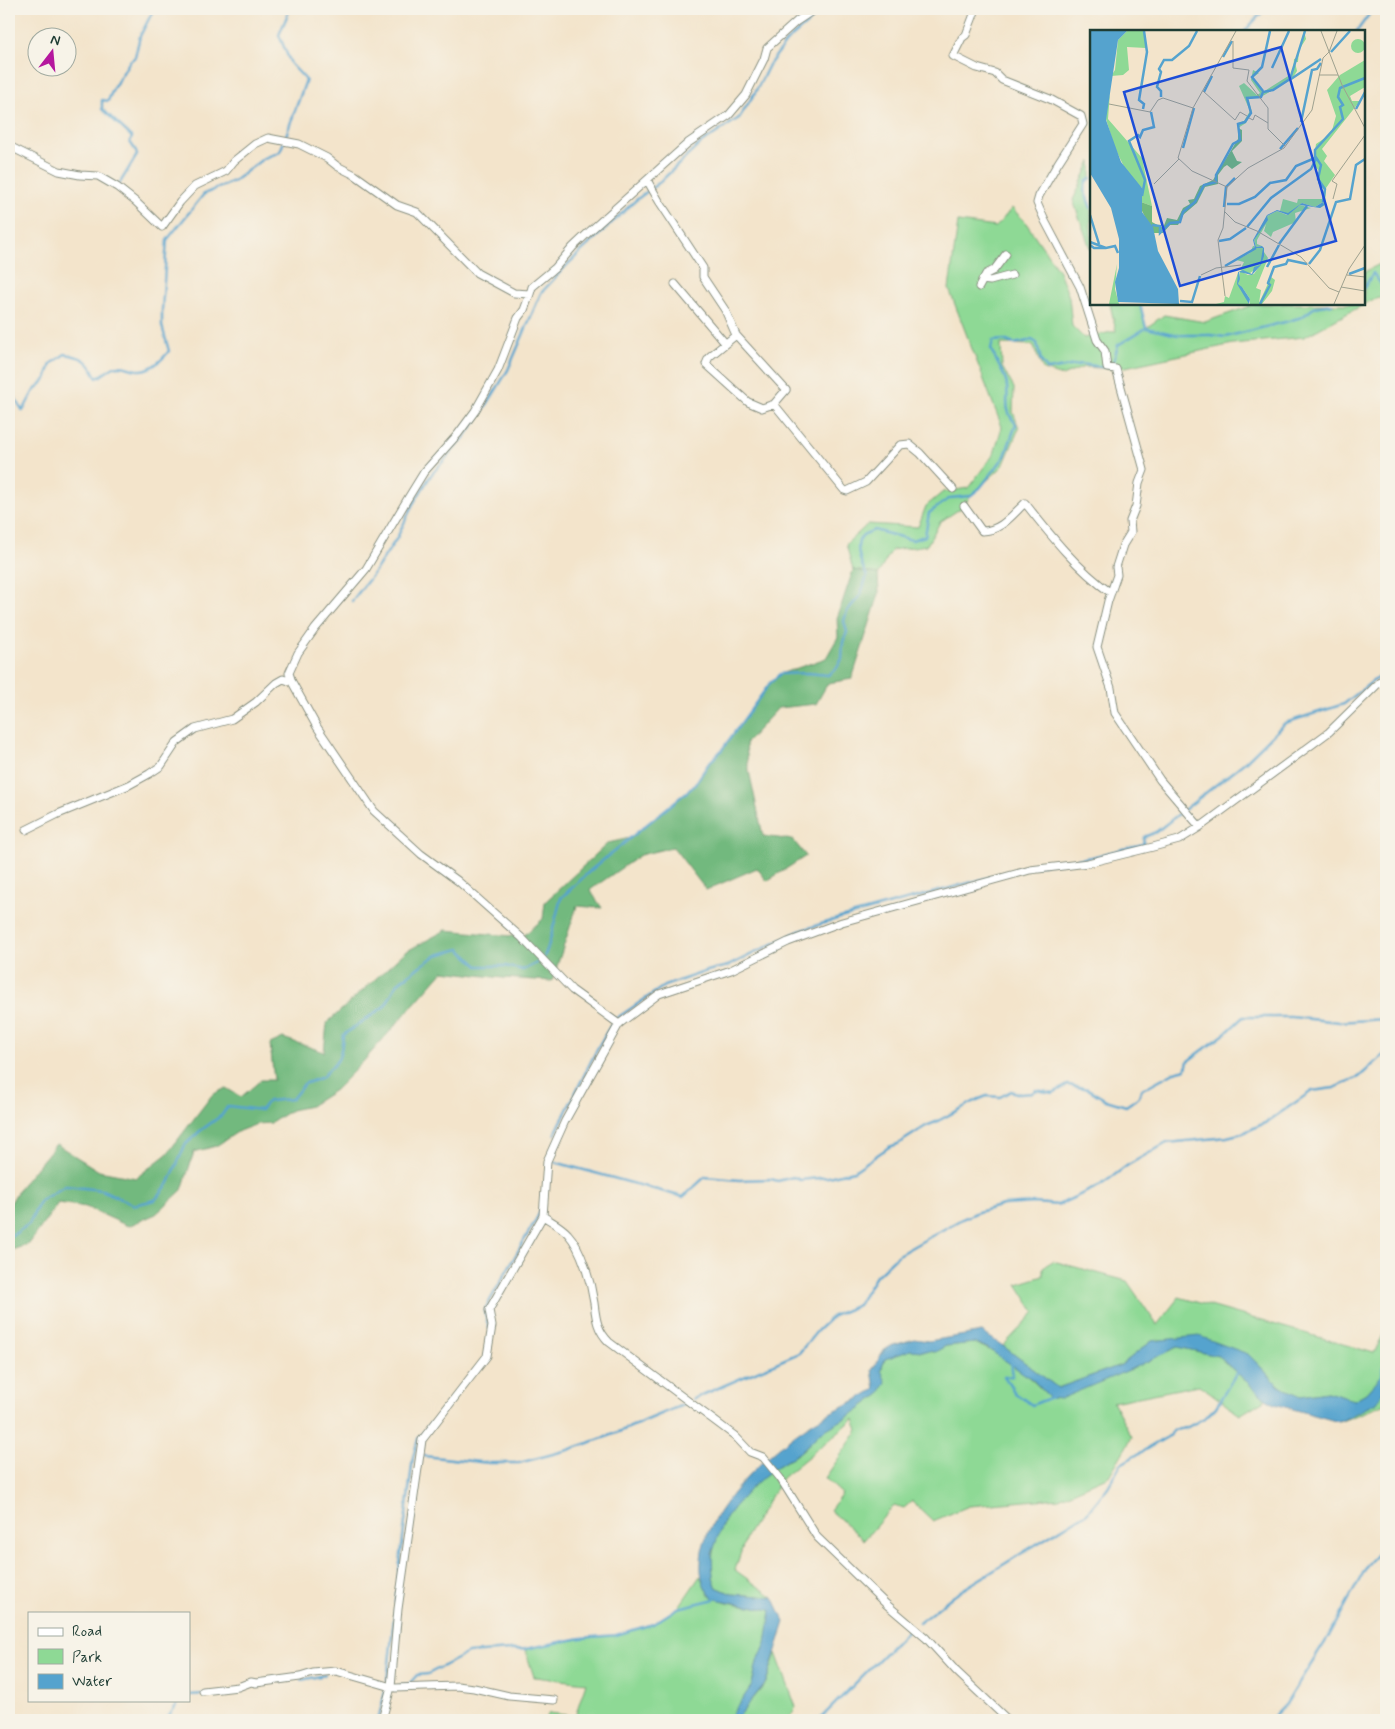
<svg xmlns="http://www.w3.org/2000/svg" width="1395" height="1729" viewBox="0 0 1395 1729" font-family="Mynerve,sans-serif">
	<style>
		.green { fill: #8ed995; stroke: #568b64 }
		.forest { fill: #72b97e; stroke: #487b59 }
		.water { fill: #55a3ce; stroke: #3a7081 }
		.lines { fill: none; stroke-linecap: round; stroke-linejoin: round }
		.stream { stroke: #55a3ce; stroke-width: 2.5 }
		.minor-casing { stroke: #899080; stroke-width: 9 }
		.minor { stroke: #fff; stroke-width: 7 }
		.inset-river { fill: none; stroke: #55a3ce; stroke-width: 2.5 }
		.inset-road { fill: none; stroke: #9ea18f; stroke-width: 1 }
		.view { fill: #1d4ed8; fill-opacity: 0.15; stroke: #1d4ed8; stroke-width: 2.5 }
		.inset-edge { fill: none; stroke: #1f3d34; stroke-width: 2.5 }
	</style>
	<rect width="100%" height="100%" fill="#f7f3e8"/>
	<filter id="ink" filterUnits="userSpaceOnUse"><feTurbulence type="fractalNoise" baseFrequency=".02" numOctaves="2"/><feDisplacementMap in="SourceGraphic" scale="10" xChannelSelector="R" yChannelSelector="G"/><feConvolveMatrix kernelMatrix="1 2 1 2 8 2 1 2 1" color-interpolation-filters="sRGB"/></filter>
	<filter id="wash" filterUnits="userSpaceOnUse"><feTurbulence type="fractalNoise" baseFrequency=".0096" numOctaves="4" result="noise"/><feDisplacementMap in="SourceGraphic" scale="20" xChannelSelector="R" yChannelSelector="G"/><feGaussianBlur stdDeviation="1.12" result="paint"/><feColorMatrix in="noise" values="0 0 0 0 0 0 0 0 0 0 0 0 0 0 0 0 0 1.4 0 .05"/><feComposite in="paint" operator="in"/></filter>
	<g filter="url(#wash)">
		<rect width="100%" height="100%" fill="#f3e4cb"/>
		<!-- green -->
		<path class="green" d="M1091 161V178L1086 182 1084 191 1091 208V251L1073 200Z
			M1012 208 1026 223 1059 271 1069 297 1072 326 1084 338 1116 331 1110 304H1140L1146 328 1164 315 1205 322 1256 304H1364V272L1386 261V297L1374 299 1304 337 1233 344 1116 369 1084 367 1062 376 1043 370 1033 345 1001 344 1002 367 1014 388 1013 412 1019 428 1003 466 970 496 964 506 940 522 927 545 892 550 878 574 853 570 846 544 868 524 918 527 926 506 943 492 968 488 994 454 1002 427 949 289 958 222 996 227Z
			M1053 1261 1127 1281 1157 1325 1179 1297 1374 1353 1386 1329V1404L1339 1422 1376 1403 1381 1377 1366 1393 1354 1400 1327 1392 1301 1396 1279 1386 1248 1354 1161 1340 1152 1341 1121 1365 1058 1388 1003 1346 1035 1312 1017 1284 1043 1276V1267Z
			M974 1343C1002 1354 1029 1375 1050 1398L1129 1370 1178 1347 1218 1356 1266 1399 1240 1415C1226 1406 1214 1394 1199 1385L1113 1402 1132 1437 1109 1476 1059 1498 969 1506 933 1521 912 1501 904 1508 894 1505 864 1540 830 1510 842 1494 825 1478 858 1430 854 1419 782 1478 746 1537 735 1570 773 1597 732 1594 716 1587C700 1542 736 1496 771 1471 780 1464 791 1459 800 1452 807 1447 812 1439 819 1434 827 1427 839 1422 848 1416 859 1410 869 1402 880 1394L881 1370 885 1359 911 1350 935 1352 946 1346Z
			M700 1576 709 1595 727 1602 772 1610 766 1644 757 1662 752 1686 728 1720H545L549 1713 575 1716 586 1683 534 1677 525 1649 581 1638 616 1635 653 1624 678 1608Z
			M776 1653 796 1707 788 1720H736L766 1683Z"/>
		<!-- forest -->
		<path class="forest" d="M853 570 878 574 879 594 852 679 828 683 816 704 778 708 746 743 748 766 763 836 793 840 806 856 767 881 757 868 706 890 673 847 640 855 590 890 602 908 577 906 552 981 503 978 443 971 362 1063 335 1090 310 1106 291 1110 271 1123 257 1124 239 1131 216 1146 194 1152 182 1190 156 1214 128 1226 86 1207 58 1203 29 1244 9 1251V1206L20 1187 56 1144 99 1171 136 1178 167 1154 212 1095 226 1088 241 1097 261 1080H274L270 1044 283 1038 324 1052 327 1023 405 952 446 930 522 937 543 919 545 902 608 843 630 838 694 786 709 763 721 751 770 683 780 674 826 658 838 637 837 618Z"/>
		<!-- water -->
		<path class="water" d="M982 1332 1003 1346 1058 1388 1121 1365 1152 1341 1199 1336 1248 1354 1279 1386 1301 1396 1327 1392 1354 1400 1366 1393 1381 1376 1384 1390 1376 1403 1339 1422 1275 1404 1266 1399 1218 1356 1178 1347 1129 1370 1060 1399 1050 1398 1033 1380 987 1348 974 1343 946 1346 935 1352 911 1350 885 1359 881 1370 886 1382 880 1394 851 1415 820 1433 800 1452 770 1471 752 1487 733 1508 722 1525 712 1554 713 1577 716 1587 732 1594 773 1597 785 1622 766 1682 736 1720H728L752 1685 757 1662 766 1644 771 1610 715 1599C703 1591 700 1575 701 1562 701 1512 775 1445 815 1421 835 1409 856 1402 875 1389L872 1370 885 1349 890 1346 914 1339 929 1341Z"/>
		<g class="lines">
			<!-- stream -->
			<path class="stream" d="M1245 31 1265 9
				M1357 31 1373 9
				M1091 178 1086 182 1084 190 1091 208
				M118 186 137 155 136 151 130 142 132 137 102 109V100L108 101 114 87 130 61 135 57 140 36 154 9
				M1364 288 1373 273 1383 287H1386
				M1140 304 1146 328
				M9 388 23 411 33 392 46 379 51 364 65 354C75 356 84 357 91 367 94 371 93 374 97 378 103 375 108 370 114 367 123 363 132 371 141 370 153 369 162 360 169 351L162 326V310L167 240 204 194 234 181 264 158 280 152 306 80 291 64 279 35 290 9
				M352 601 373 574 397 538 413 504 431 475 465 437 485 408 508 370 541 293 569 263 636 200 660 182 700 144 739 118 756 91 769 65 787 41 824 9
				M555 1134 598 1047 614 1020 664 986 707 971 728 966 799 931 840 918 1031 866 1092 857 1143 844 1144 837 1156 832 1245 762 1285 723 1344 704 1383 673 1386 667
				M551 1161 683 1197 705 1177 739 1180 771 1179 778 1181 793 1177 800 1180 828 1177 854 1171 889 1147 898 1144 926 1126 936 1122 977 1100 987 1096 1000 1097 1011 1091 1020 1094 1032 1093 1036 1090 1053 1093 1068 1085 1088 1089 1106 1100 1126 1106 1139 1097 1141 1090 1174 1072 1186 1069 1188 1061 1226 1033 1243 1017H1291L1339 1022 1384 1019 1386 1017
				M9 1236 16 1233 29 1224 40 1201 65 1186 102 1190 134 1205 155 1200 169 1183 185 1145 200 1131 222 1115 228 1106 261 1110 268 1101 292 1099 304 1084 323 1077C326 1070 333 1067 337 1061 342 1054 342 1043 343 1035L385 1006 397 984 420 966 437 955 460 949 478 966H505L523 970 543 960 548 947 561 898 591 870 694 786 709 763 721 751 770 683 780 674 808 673 828 675 836 669 842 659 843 642 847 632 844 621 847 611 860 596 867 576C862 566 852 545 863 535 866 533 871 532 874 530L912 540 925 536 929 513 950 498 970 496 980 488 1005 456 1016 424C1000 406 1012 397 1005 378 1001 369 995 359 991 349L993 341 1004 340 1014 344 1032 340 1037 343 1041 361 1048 370 1081 364 1102 367 1112 366 1118 345 1146 328 1178 335H1211L1225 337 1285 322 1302 317 1315 307 1332 304
				M489 1328 484 1311 539 1214 541 1207
				M1011 1362 1013 1376 1004 1377 1015 1393 1032 1405 1052 1397
				M1381 1380 1386 1357
				M693 1399 799 1353 818 1330 833 1316 858 1305 876 1276 898 1255 960 1220 978 1212 1003 1205 1035 1203 1058 1205 1101 1185 1128 1165 1167 1143 1227 1137 1243 1133 1267 1122 1312 1091 1334 1088 1359 1077 1386 1053
				M424 1456 489 1463H519L568 1450 609 1436 685 1404
				M395 1603 413 1457 418 1439 431 1423
				M919 1623 954 1595 1087 1513 1108 1487 1121 1464 1169 1436 1174 1430 1186 1428 1206 1417 1216 1407 1238 1370
				M301 1680 325 1675
				M387 1681 395 1609
				M400 1685 409 1684 417 1675 428 1674 468 1653 525 1649 581 1638 616 1635 653 1624 678 1608 715 1599V1597
				M189 1695 205 1694
				M166 1720 180 1700
				M378 1720 386 1688
				M819 1720 909 1629
				M1271 1720 1286 1704 1329 1636 1368 1564 1386 1544"/>
		</g>
	</g>
	<g filter="url(#ink)">
		<g class="lines">
			<defs>
				<path id="minor" d="M976 9 966 35 962 38 953 56 977 68 995 73 1002 80 1050 99 1081 116 1083 124 1058 163 1039 196 1037 203 1045 221 1080 287 1097 340 1105 351 1107 368 1116 369 1144 470 1139 483 1136 506 1130 521 1131 532 1123 545 1116 567 1117 575 1108 601 1097 647 1111 688 1115 713 1160 780 1200 827
					M9 146 59 171 80 175 98 176 117 187 136 202 162 227 180 202 195 186 226 171 234 161 255 144 268 138 299 144 327 158 337 166 355 175 397 205 417 212 477 273 514 293 530 294 532 287 555 268 573 247 590 231 688 143 729 115 746 95 764 59 767 48 797 21 815 9
					M647 180 659 201 703 268V277L725 310 736 335 786 390 774 404 844 490 847 491 866 482 900 445 909 444 920 453 953 489
					M982 280 990 281 1012 275
					M675 284 725 343
					M979 287 986 274 994 270 1006 254
					M530 294 524 310 518 318 498 370 475 411 458 434 424 472 408 498 366 569 315 629 298 653 289 673 292 682 317 727 374 811 421 854 458 881 522 938 572 990 619 1024
					M736 335 709 357 706 364 748 402 762 408 774 404
					M964 506 982 531C1001 531 1012 515 1025 503 1051 536 1077 569 1111 593
					M26 830 58 814 129 785 149 774 161 766 177 742 195 729 232 719 256 702 276 683 283 679 292 682
					M543 1216C552 1222 561 1226 568 1234 582 1249 591 1283 594 1303 596 1319 597 1330 609 1342L735 1436 750 1452 763 1457 780 1478 817 1537 886 1604 926 1638 957 1672 1008 1720
					M203 1691 238 1687 251 1682 256 1683 300 1677 313 1673 336 1671 395 1688 457 1686 474 1688 509 1696 554 1700
					M382 1720 391 1687 398 1609 422 1440 487 1356 492 1326 489 1310 543 1216 547 1161 565 1121 619 1024 659 994 731 970 788 942 842 922 1030 870 1088 863 1153 847 1179 840 1200 827 1329 732 1386 676"/>
			</defs>
			<!-- minor casing -->
			<use href="#minor" class="minor-casing"/>
			<!-- minor -->
			<use href="#minor" class="minor"/>
		</g>
	</g>
	<!-- overview -->
	<g transform="translate(1090 30)">
		<rect width="275" height="275" fill="#f3e4cb"/>
		<path d="M37 1H54L56 18 37 17 39 40 33 45 21 46 25 40 28 10ZM214 1 216 9 209 20 208 32H205L207 41 202 49 171 67 158 68 162 82 156 93 148 98V93L154 91 160 81 149 56 154 53 167 65 170 63 161 50 163 40 169 43 162 48 173 62 203 43 204 29 207 28ZM261 16a7 7 0 1 1 14 0a7 7 0 1 1-14 0ZM275 30V57L260 66 262 71H270L232 119 237 126 234 131 245 145 236 158 235 175 230 178 233 172 225 177 212 173 198 184 190 181 193 169 207 173 208 169H232L234 160 228 153 229 141 223 134 226 114 241 104 246 86 237 60 250 45ZM20 63 18 89 52 128 62 176 51 172 52 158 38 145 25 118 15 86ZM210 175 221 178 205 183 206 192 183 202 181 207 174 201 176 194 167 210V214L172 216 166 217 164 210 177 186 187 181 197 185ZM163 216 173 218 174 226V222L178 228 166 258 171 260 169 273 181 247 185 250 182 261 172 274H160V269L152 257 159 274H126L134 272 135 266 139 268 148 243V254L150 241 158 245 164 244 170 235 159 244 150 240 154 232 146 230 160 223ZM27 234 25 259 29 274H19Z" fill="#8ed995"/>
		<path d="M148 98 152 100V111L142 121 147 131 152 132 142 139 137 135 134 137 128 145V154L115 157 107 173 93 185 88 195H80L73 203H63L52 181 51 172 62 176V192L73 198 77 188 87 190 93 178 100 174 98 170 104 169 110 156 123 150 148 109Z" fill="#72b97e"/>
		<path d="M0 1H37L28 10 16 90 31 132 52 158V182L63 197 68 221 88 259 89 274 28 272 25 252 29 238V209L21 178 0 143ZM233 172 234 175 230 178 210 175 198 185 187 181 177 186 178 190 164 210 166 217 172 216 174 218V226L171 235 162 245 149 242 150 249 148 254 152 257 160 269 159 274 147 254 148 242 153 240 162 244 164 237 170 235 173 218H165L163 210 177 185 187 180 198 183 212 173 225 177Z" fill="#55a3ce"/>
		<path class="inset-river" d="M241 22 260 1M133 27 142 11M182 38 199 1M201 49 231 29M173 61 162 47 172 37 180 1M114 62 122 46M71 67V61L67 57 71 42 69 39 74 30H82L99 16 107 1M53 79 54 74 49 70 57 22 54 1M266 79 275 62M211 92 222 40 227 39 231 33M93 118 104 78M190 119 208 98M52 166 55 150 39 111 48 105 50 107 53 100 64 97 61 82M233 172 235 159 228 149 231 135 225 126V120L253 89 250 77 253 75 248 67 250 58 275 48M137 174H149L165 167 180 153 196 150 206 136 225 128M134 177 136 157 145 148M0 185 9 214M62 195 70 196V203L80 193 90 192 93 182 105 172 114 155 126 152V145L143 114 150 110 148 94 155 92 161 83 157 68 171 67 173 62 183 60 200 49 215 1M157 197 181 168 221 139 226 129M129 211 140 209 156 198M0 212 16 218 25 216 28 223M189 214 217 176M0 215 4 218H16M219 234 230 220 246 172 260 169 266 135 275 129M135 236 166 218M177 237 189 215M259 244 275 238M90 271 102 272 110 246M170 274 180 255 178 253 184 237 196 234 198 230 217 234"/>
		<path class="inset-road" d="M231 1 252 55 275 98M143 11V38L159 40 157 51 178 78V99L195 116M229 45H248M113 61 145 90 150 82 157 86M19 74 60 82 68 70 73 68 103 78 146 1M103 78 88 128 102 141 137 157M159 88 163 90 165 85 178 93M64 154 89 129M243 169 247 154 242 151 275 105M134 181 145 192 167 201 211 227 239 258 249 262M111 245 126 238 151 235M257 245 275 247M251 257 275 261M135 266 128 210 133 198 137 157 158 138 194 118 222 80 233 28 239 22 247 1M244 274 259 239 275 215"/>
		<path class="view" d="M191 17 246 211 90 256 34 62Z"/>
		<rect width="275" height="275" class="inset-edge"/>
	</g>
	<!-- margin -->
	<rect width="1395" height="1729" fill="none" stroke="#f7f3e8" stroke-width="30"/>
	<!-- legend -->
	<rect x="28" y="1612" width="162" height="90" fill="#f7f3e8" stroke="#a1aaa0"/>
	<rect x="38" y="1628" width="25" height="8" fill="#ffffff" stroke="#a1aaa0"/>
	<text x="72" y="1636" font-size="15" fill="#1f3d34">Road</text>
	<rect x="38" y="1649" width="25" height="15" fill="#8ed995" stroke="#a1aaa0"/>
	<text x="72" y="1662" font-size="15" fill="#1f3d34">Park</text>
	<rect x="38" y="1674" width="25" height="15" fill="#55a3ce" stroke="#a1aaa0"/>
	<text x="72" y="1686" font-size="15" fill="#1f3d34">Water</text>
	<!-- north arrow -->
	<g transform="translate(52 52) rotate(16)"><circle r="24" fill="#f7f3e8" stroke="#a1aaa0"/>
	<path d="M0-4L9 19L0 12L-9 19Z" fill="#b5179e"/>
	<text y="-8" font-size="14" font-weight="bold" text-anchor="middle" fill="#1f3d34">N</text>
	</g>
</svg>
